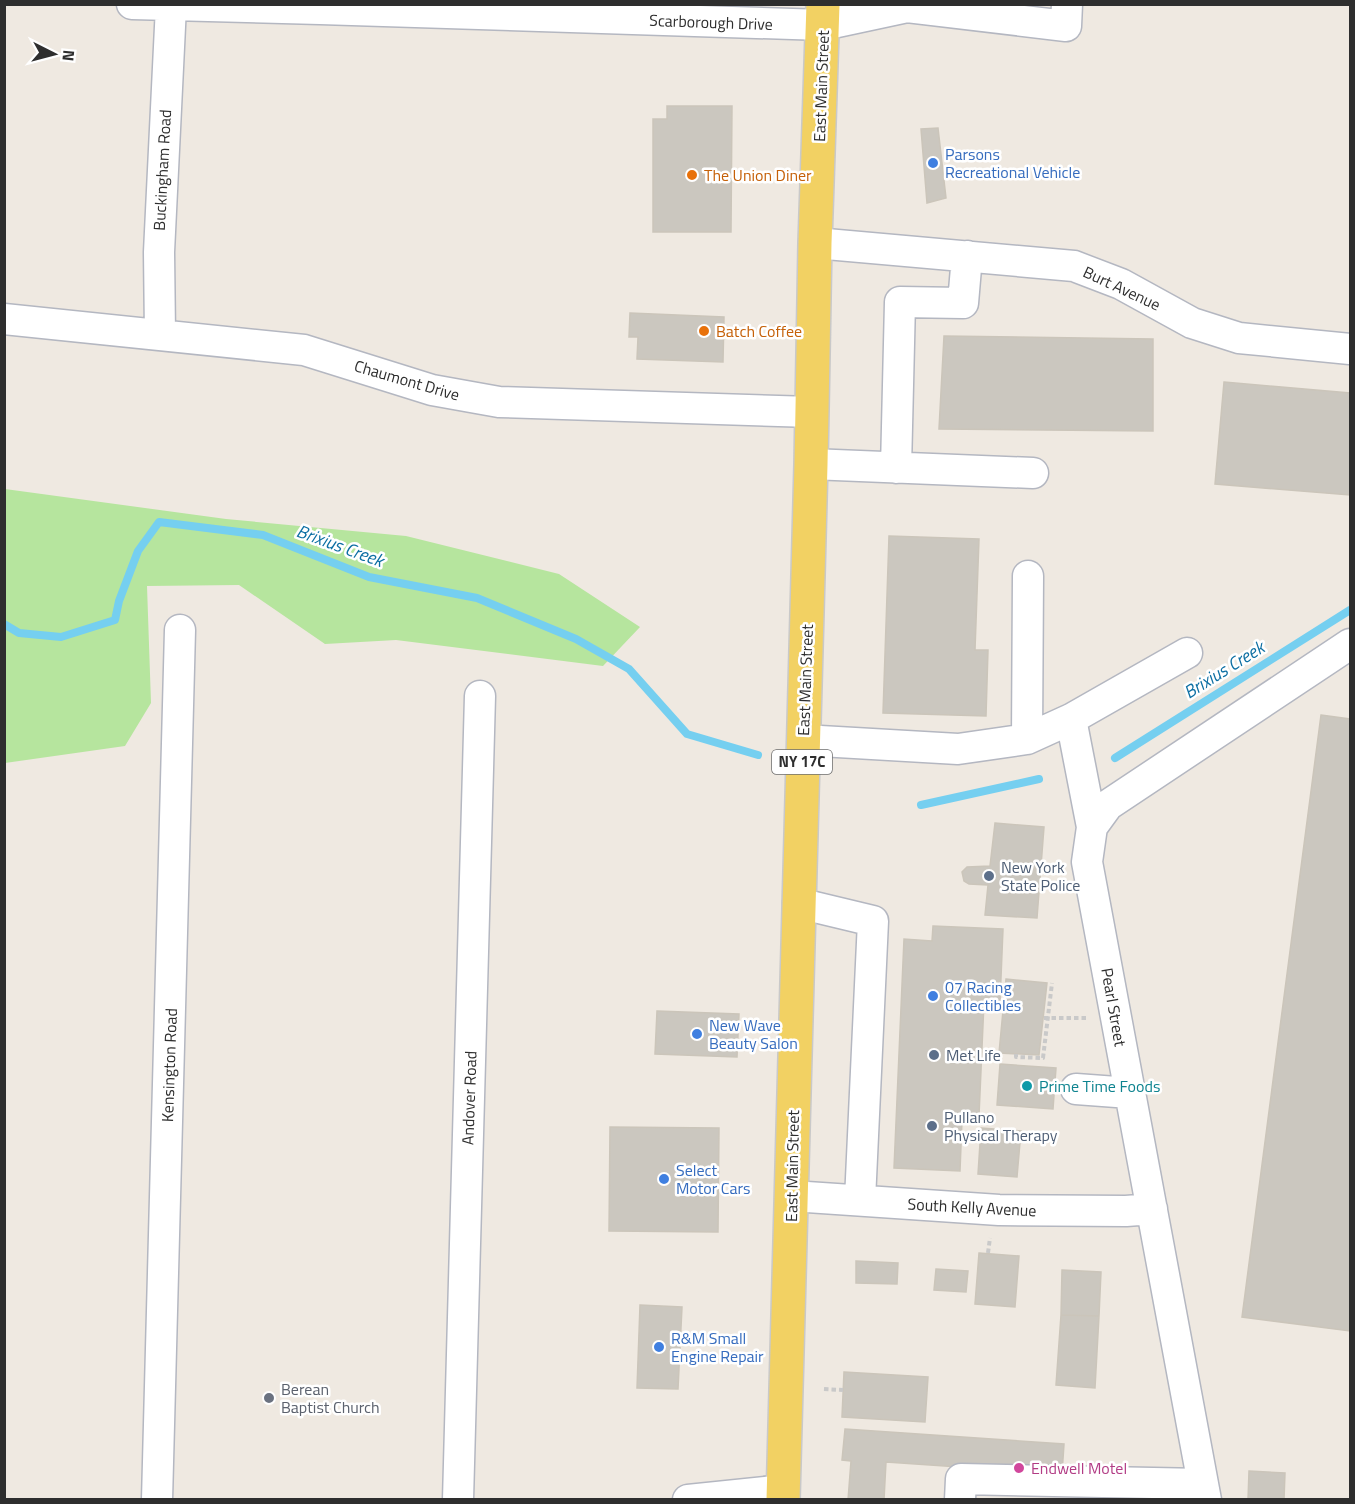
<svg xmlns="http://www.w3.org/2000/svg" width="1355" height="1504" viewBox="0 0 1355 1504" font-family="'Titillium Web',sans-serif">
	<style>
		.green { fill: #b6e59e }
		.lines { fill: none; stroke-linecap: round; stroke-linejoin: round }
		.stream { stroke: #75cff0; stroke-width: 8 }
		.building { fill: #cbc7bf; stroke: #cbc5ba; stroke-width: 1.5 }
		.minor-casing { stroke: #b4b7c1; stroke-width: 33 }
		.major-casing { stroke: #c9c9c9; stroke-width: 36 }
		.path { stroke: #c9c9c9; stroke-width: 4; stroke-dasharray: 4.5 3; stroke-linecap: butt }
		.minor { stroke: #fff; stroke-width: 30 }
		.major { stroke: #f2d163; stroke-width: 33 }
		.shop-dot { fill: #3f7fe0; stroke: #fff; stroke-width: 2 }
		.food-dot { fill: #e8710a; stroke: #fff; stroke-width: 2 }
		.service-dot { fill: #5c6f8a; stroke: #fff; stroke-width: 2 }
		.culture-dot { fill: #0f9aa8; stroke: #fff; stroke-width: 2 }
		.worship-dot { fill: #6b7280; stroke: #fff; stroke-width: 2 }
		.hotel-dot { fill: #d1479c; stroke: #fff; stroke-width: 2 }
		.labels { text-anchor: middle; stroke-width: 5; stroke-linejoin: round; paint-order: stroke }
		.shield { fill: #fff; stroke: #6d6d6d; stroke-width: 1.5 }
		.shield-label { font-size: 15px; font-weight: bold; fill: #2e2e2e }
		.street-label { font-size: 16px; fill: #2e2e2e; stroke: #fff }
		.shop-label { font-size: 16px; fill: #366cbe; stroke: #fff; text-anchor: start }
		.food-label { font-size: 16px; fill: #c56008; stroke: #fff; text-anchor: start }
		.service-label { font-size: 16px; fill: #4e5e75; stroke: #fff; text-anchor: start }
		.culture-label { font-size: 16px; fill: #0d838f; stroke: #fff; text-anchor: start }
		.worship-label { font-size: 16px; fill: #5b616d; stroke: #fff; text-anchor: start }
		.hotel-label { font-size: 16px; fill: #b23c85; stroke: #fff; text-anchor: start }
		.water-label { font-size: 18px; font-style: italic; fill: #0d6fa3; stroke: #fff }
	</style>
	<rect width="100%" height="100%" fill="#efe9e1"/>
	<!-- green -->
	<path class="green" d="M5 489 226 519 406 536 559 574 640 627 603 666 396 640 325 644 239 585 147 586 151 703 125 746 5 763Z"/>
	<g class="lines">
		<!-- stream -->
		<path class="stream" d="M4 624 19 633 61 637 115 620 119 601 138 551 159 522 263 535 369 577 477 598 576 639 629 669 687 734 758 755
			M1115 758 1350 610
			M921 805 1039 779"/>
	</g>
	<!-- building -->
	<path class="building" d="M667 106H732L731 232H653V119H667Z
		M938 128 946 198 927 203 921 129Z
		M630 313 724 317 723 362 637 359 638 337H629Z
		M944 336 1153 339V431L939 429Z
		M1224 382 1350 393V495L1215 484Z
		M889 536 979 539 975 650H988L986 716 883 713Z
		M1321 715 1350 719V1331L1242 1317Z
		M995 823 1044 827 1037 918 985 915 988 885 969 884 964 881 962 872 967 867 990 866Z
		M933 926 1003 929 1000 1002H984L979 1116 962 1120 960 1171 894 1168 904 939 932 941Z
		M1006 979 1047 983 1039 1055 999 1053Z
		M657 1011 739 1014 737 1057 655 1054Z
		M1000 1064 1056 1068 1053 1109 997 1105Z
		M610 1127 719 1128 718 1232 609 1231Z
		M981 1128 1021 1131 1017 1177 978 1174Z
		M979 1253 1019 1256 1015 1307 975 1304Z
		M856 1261 898 1263 897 1284 856 1283Z
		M936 1269 968 1271 966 1292 934 1290Z
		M1062 1270 1101 1272 1099 1316 1061 1315Z
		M640 1305 682 1307 678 1389 637 1388Z
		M1061 1315 1099 1316 1095 1388 1056 1385Z
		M844 1372 928 1377 925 1422 842 1417Z
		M845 1429 1064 1444 1062 1474 886 1462 884 1500H848L851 1461 842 1460Z
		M1249 1471 1285 1473 1284 1500H1248Z"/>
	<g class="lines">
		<defs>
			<path id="minor" d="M132 4 320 9 823 25 907 7 1066 26 1067 4
				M815 243 1074 266 1121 284 1192 323 1239 338 1350 349
				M4 319 304 350 432 390 499 402 812 412
				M160 334 159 252 171 6
				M811 464 1033 473
				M896 468 900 302 963 303 967 256
				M1071 719 1092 827
				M1027 739 1028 576
				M803 740 958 749 1027 739 1071 719 1187 653
				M798 903 873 921 860 1200
				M1076 1089 1130 1093
				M792 1196 999 1210 1126 1211 1152 1209
				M157 1500 180 630
				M458 1500 480 696
				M688 1500 783 1490
				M960 1500 961 1479 1203 1484
				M1206 1500 1087 862 1092 827 1108 805 1350 644"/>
			<path id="major" d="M783 1500 811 464 815 243 823 4"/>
		</defs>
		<!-- minor casing -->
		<use href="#minor" class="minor-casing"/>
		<!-- major casing -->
		<use href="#major" class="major-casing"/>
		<!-- path -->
		<path class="path" d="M1044 1018H1088
			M1016 1054V1057L1043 1058 1052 983
			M988 1253 990 1238
			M824 1389 843 1390"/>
		<!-- minor -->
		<use href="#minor" class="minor"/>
		<!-- major -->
		<use href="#major" class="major"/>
	</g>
	<!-- markers -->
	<g class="shop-dot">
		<circle cx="933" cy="163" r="6"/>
		<circle cx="933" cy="996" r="6"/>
		<circle cx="697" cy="1034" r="6"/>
		<circle cx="664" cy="1179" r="6"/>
		<circle cx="659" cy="1347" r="6"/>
	</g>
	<g class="food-dot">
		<circle cx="692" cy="175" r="6"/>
		<circle cx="704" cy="331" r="6"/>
	</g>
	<g class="service-dot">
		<circle cx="989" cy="876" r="6"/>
		<circle cx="934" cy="1055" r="6"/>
		<circle cx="932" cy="1126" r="6"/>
	</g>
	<circle class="culture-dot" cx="1027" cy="1086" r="6"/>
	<circle class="worship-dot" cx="269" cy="1398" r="6"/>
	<circle class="hotel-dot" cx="1019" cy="1468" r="6"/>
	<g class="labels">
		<!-- shield labels -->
		<rect class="shield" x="772" y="750" width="60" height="24" rx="4.5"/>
		<g class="shield-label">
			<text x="802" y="767">NY 17C</text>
		</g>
		<!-- street labels -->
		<g class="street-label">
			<text transform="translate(711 22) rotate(2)" y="6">Scarborough Drive</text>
			<text transform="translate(821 86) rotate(-88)" y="6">East Main Street</text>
			<text transform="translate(162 170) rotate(-87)" y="6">Buckingham Road</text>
			<text transform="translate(1122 288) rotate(25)" y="6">Burt Avenue</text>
			<text transform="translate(407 380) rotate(16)" y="6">Chaumont Drive</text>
			<text transform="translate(805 680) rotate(-88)" y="6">East Main Street</text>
			<text transform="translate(1114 1007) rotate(80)" y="6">Pearl Street</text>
			<text transform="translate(169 1065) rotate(-88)" y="6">Kensington Road</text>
			<text transform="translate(469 1098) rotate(-88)" y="6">Andover Road</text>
			<text transform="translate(792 1166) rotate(-89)" y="6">East Main Street</text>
			<text transform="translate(972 1207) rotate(3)" y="6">South Kelly Avenue</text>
		</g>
		<!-- shop labels -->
		<g class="shop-label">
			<text x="945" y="160">Parsons<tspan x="945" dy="18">Recreational Vehicle</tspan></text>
			<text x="945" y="993">07 Racing<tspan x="945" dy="18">Collectibles</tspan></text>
			<text x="709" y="1031">New Wave<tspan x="709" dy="18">Beauty Salon</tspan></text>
			<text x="676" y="1176">Select<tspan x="676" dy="18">Motor Cars</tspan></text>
			<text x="671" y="1344">R&amp;M Small<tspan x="671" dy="18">Engine Repair</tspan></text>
		</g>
		<!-- food labels -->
		<g class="food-label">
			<text x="704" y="181">The Union Diner</text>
			<text x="716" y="337">Batch Coffee</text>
		</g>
		<!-- service labels -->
		<g class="service-label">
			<text x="1001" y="873">New York<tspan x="1001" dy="18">State Police</tspan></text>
			<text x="946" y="1061">Met Life</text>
			<text x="944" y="1123">Pullano<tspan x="944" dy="18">Physical Therapy</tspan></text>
		</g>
		<!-- culture labels -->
		<g class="culture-label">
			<text x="1039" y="1092">Prime Time Foods</text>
		</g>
		<!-- worship labels -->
		<g class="worship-label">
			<text x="281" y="1395">Berean<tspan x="281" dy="18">Baptist Church</tspan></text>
		</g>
		<!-- hotel labels -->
		<g class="hotel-label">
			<text x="1031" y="1474">Endwell Motel</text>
		</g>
		<!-- water labels -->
		<g class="water-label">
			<text transform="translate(340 546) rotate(20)" y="6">Brixius Creek</text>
			<text transform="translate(1224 670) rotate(-32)" y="6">Brixius Creek</text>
		</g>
	</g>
	<!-- border -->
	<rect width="1355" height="1504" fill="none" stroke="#2e2e2e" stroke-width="12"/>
	<!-- north arrow -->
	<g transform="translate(54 54) rotate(96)" stroke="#ffffff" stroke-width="4.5" paint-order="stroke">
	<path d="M0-4.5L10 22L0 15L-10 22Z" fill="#2e2e2e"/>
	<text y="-9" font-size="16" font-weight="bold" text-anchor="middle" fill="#2e2e2e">N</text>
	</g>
</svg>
